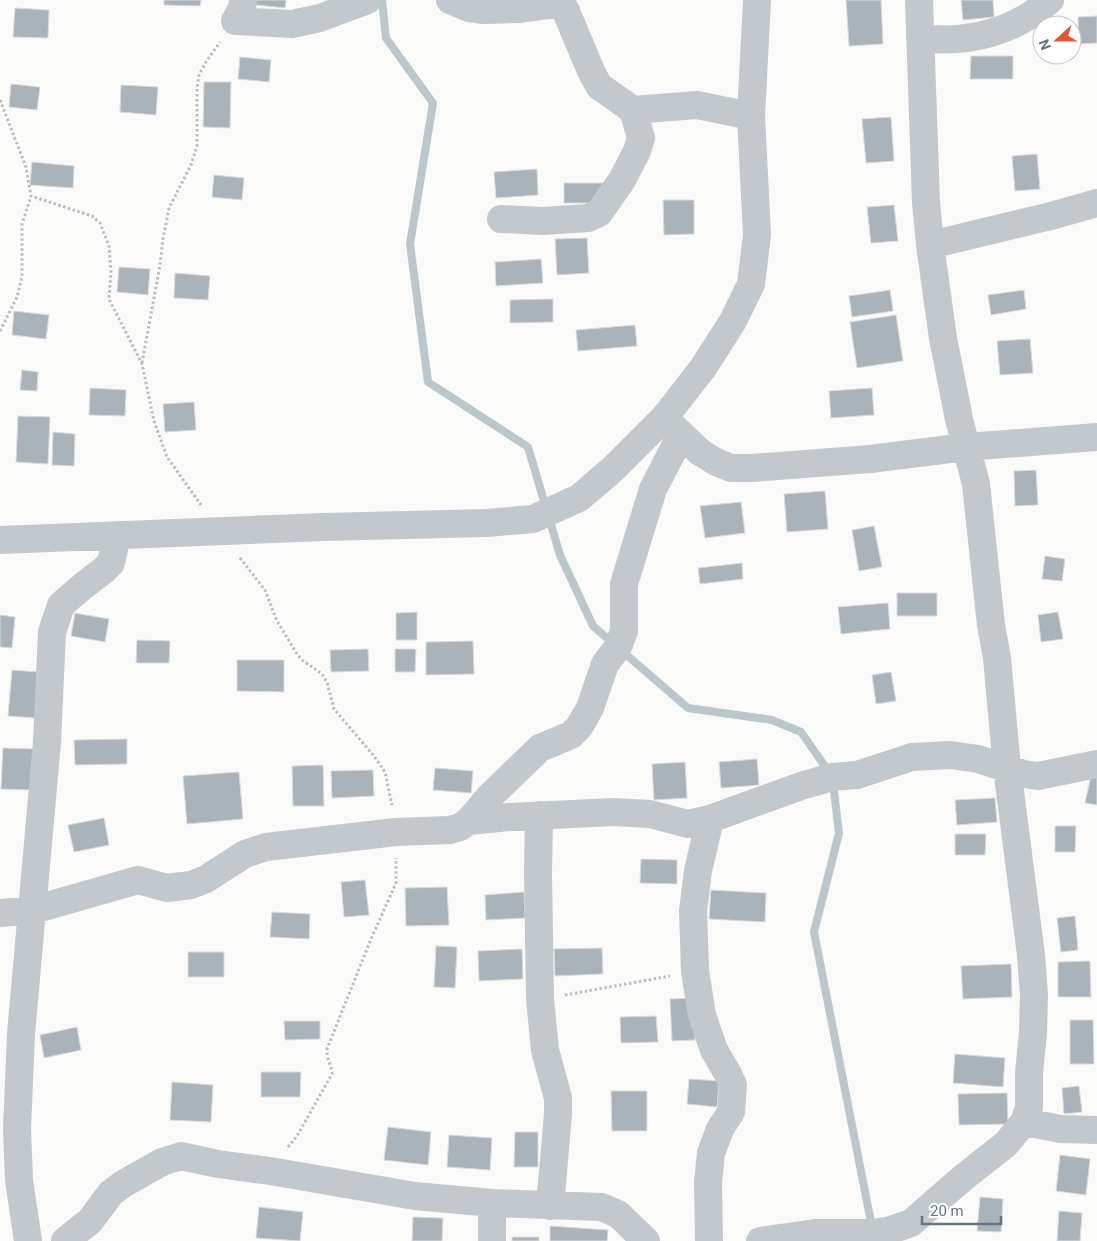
<svg xmlns="http://www.w3.org/2000/svg" width="1097" height="1241" viewBox="0 0 1097 1241" font-family="Roboto,sans-serif">
	<style>
		.lines { fill: none; stroke-linecap: round; stroke-linejoin: round }
		.stream { stroke: #bbc7cb; stroke-width: 8 }
		.building { fill: #aab3b9; stroke: #dcdcda }
		.path { stroke: #bbbfc2; stroke-width: 3; stroke-dasharray: 2.5 2.5; stroke-linecap: butt }
		.street { stroke: #c3c8cc; stroke-width: 28 }
	</style>
	<rect width="100%" height="100%" fill="#fafaf8"/>
	<g class="lines">
		<!-- stream -->
		<path class="stream" d="M382 0 386 38 433 103 410 244 428 382 528 447 560 555 593 626 688 708 772 720 801 732 829 772
			M833 783 839 833 814 932 872 1227"/>
	</g>
	<!-- building -->
	<path class="building" d="M164 0H201L200 6 164 5Z
		M248 0H286L285 8 247 4Z
		M846 0H881L883 44 849 46Z
		M961 0H993L994 17 963 20Z
		M15 8 49 10 48 38 13 37Z
		M1097 16V43L1079 44 1078 17Z
		M971 56H1013V79H970Z
		M240 57 271 60 269 82 238 79Z
		M204 82H231L230 128 203 127Z
		M11 84 40 87 37 110 9 107Z
		M121 85 158 87 156 115 120 112Z
		M891 117 894 161 866 163 862 119Z
		M1037 154 1040 189 1015 191 1012 156Z
		M32 162 74 166 73 188 30 185Z
		M537 169 538 195 496 198 494 172Z
		M214 175 244 178 242 200 212 197Z
		M564 183H605V203H564Z
		M663 200H694V234L664 235Z
		M894 205 898 241 871 243 867 207Z
		M587 238 589 273 557 275 555 239Z
		M541 259 543 283 496 286 495 262Z
		M119 267 150 269 148 295 117 292Z
		M175 273 210 276 208 300 174 298Z
		M890 290 893 311 852 317 849 296Z
		M1024 290 1026 309 991 315 988 295Z
		M553 299V322L510 323V300Z
		M14 311 49 315 46 339 12 335Z
		M896 315 903 361 857 368 850 322Z
		M635 325 637 346 578 351 576 330Z
		M1030 339 1033 373 1000 375 997 341Z
		M22 370 38 372 37 391 20 390Z
		M90 388 126 390 125 416 89 415Z
		M872 388 874 415 831 418 829 391Z
		M194 402 196 430 165 432 163 404Z
		M18 416 50 417 48 464 16 462Z
		M53 432 75 434 74 466 52 465Z
		M1036 470 1038 505 1015 506 1014 471Z
		M825 491 828 529 787 532 784 494Z
		M741 502 745 533 705 538 700 506Z
		M874 526 882 567 859 571 852 530Z
		M1045 556 1065 559 1062 581 1042 579Z
		M742 563 743 579 700 584 698 568Z
		M897 593H937V616H897Z
		M888 603 890 629 841 634 838 607Z
		M417 612V640H396V613Z
		M1058 612 1063 639 1041 642 1038 615Z
		M75 613 109 619 105 642 71 636Z
		M0 615 15 617 12 648 0 647Z
		M137 640 170 641 169 663H136Z
		M473 641 474 674 426 675V642Z
		M368 649 369 671 331 672 330 650Z
		M395 649H416L415 672H395Z
		M237 660H284V692L237 691Z
		M12 670 38 672 35 718 8 716Z
		M891 672 896 701 876 704 872 675Z
		M127 739V764L75 765 74 740Z
		M3 748 35 749 33 790 1 789Z
		M757 759 759 785 721 788 719 762Z
		M685 762 687 798 654 800 652 764Z
		M323 765 324 806H293L292 766Z
		M435 768 473 771 471 793 433 790Z
		M373 770 374 796 332 798 331 771Z
		M1092 771 1097 773V805L1085 803Z
		M239 772 243 819 187 824 183 776Z
		M995 798 997 822 957 825 955 800Z
		M104 818 109 845 74 852 68 825Z
		M1055 826H1076L1075 852H1055Z
		M955 834H986L985 855H955Z
		M641 859 677 860V884L640 883Z
		M365 880 369 915 344 917 341 882Z
		M447 887 449 925 406 926 405 888Z
		M711 890 766 893 765 922 709 919Z
		M524 892 525 918 486 920 485 895Z
		M272 912 310 914 309 939 270 937Z
		M1075 916 1078 950 1061 952 1057 918Z
		M436 946 457 947 455 988 434 987Z
		M602 948 603 974 555 976 554 949Z
		M522 949 523 979 479 981 478 951Z
		M188 952H224V977H188Z
		M1090 961 1091 997H1058V962Z
		M1011 964 1012 997 963 999 961 966Z
		M693 998 695 1040 672 1041 670 999Z
		M656 1016 658 1042 621 1043 620 1017Z
		M1070 1020H1093L1094 1064H1070Z
		M284 1021H320V1039L285 1040Z
		M77 1027 81 1050 44 1058 40 1035Z
		M955 1054 1005 1058 1003 1087 953 1083Z
		M261 1072H301L300 1097H261Z
		M689 1079 719 1081 717 1107 687 1104Z
		M172 1082 213 1085 211 1122 170 1120Z
		M1079 1086 1082 1112 1064 1114 1062 1088Z
		M611 1091H647V1131H612Z
		M1007 1093 1008 1124 959 1125 958 1094Z
		M388 1127 431 1132 428 1165 384 1160Z
		M515 1132H538V1167H514Z
		M449 1135 492 1138 490 1170 447 1167Z
		M1060 1155 1090 1159 1086 1195 1056 1191Z
		M980 1197 1003 1199 1001 1232 977 1231Z
		M259 1207 303 1212 300 1241 256 1238Z
		M1059 1211 1082 1213 1080 1241H1057Z
		M413 1217 443 1218 442 1241H412Z
		M550 1226 608 1230 607 1241H550Z
		M512 1237H539V1241H512Z"/>
	<g class="lines">
		<!-- path -->
		<path class="path" d="M0 100 26 167 31 196 92 216 100 223 109 246 111 272 109 299 142 364 154 421 167 457 201 505
			M0 331 17 297 22 277V224L31 196
			M142 363 160 265 163 239 169 208 191 165 197 146V89L199 75 206 62 220 42
			M240 558 265 590 277 621 297 654 302 660 322 674 327 682 334 709 374 756 385 772 392 805
			M565 995 670 976
			M288 1147 297 1136 332 1074C332 1065 326 1059 327 1049L371 939 396 883V858"/>
		<!-- street -->
		<path class="street" d="M243 0 242 8 235 21 292 24 320 18 368 0
			M450 0 469 8 484 10 520 9 556 4 565 9 591 71 599 86 633 110 697 105 751 116
			M920 38C967 44 1015 32 1050 0
			M501 219 543 221 588 218 599 213 622 180 637 151 641 138 633 110
			M930 245 1051 216 1097 203
			M669 423 700 452 716 462 731 468H752L870 459 966 447 1097 437
			M0 540 324 527 487 523 533 519 579 498 613 469 664 418 703 368 733 321 751 284 757 235 751 116 757 0
			M539 815 538 872 540 999 545 1050 558 1098V1114L550 1206
			M469 821 510 817 614 812 650 814 688 824 710 819 801 786 832 777 857 775 912 757 951 755 978 759 1024 774 1038 776 1097 764
			M0 913 33 910 138 880 167 888 191 885 206 879 245 854 266 847 396 832 450 830 460 827 469 821 490 796 540 748 571 735 579 727 590 708 605 664 618 647 624 631V584L653 489 681 435
			M1024 1122 1061 1129 1097 1130
			M28 1241 19 1180 17 1129 21 1034 47 742 52 632 61 605 83 586 104 570 111 563 117 535
			M65 1241 90 1221 111 1193 123 1184 162 1162 181 1156 218 1164 270 1171 415 1196 492 1203 601 1207 618 1214 646 1241
			M492 1241V1203
			M709 1241 708 1182 711 1153 720 1129 731 1112 733 1085 728 1074 714 1050 702 1015 695 971 693 911 698 871 710 819
			M760 1241 815 1233H873L888 1231 911 1223 964 1177 1006 1144 1024 1122 1029 1108V1073L1033 1032 1034 995 1031 955 1007 768 997 658 991 625 976 484 959 419 943 338 930 245 926 202 919 0"/>
	</g>
	<!-- north arrow -->
	<g transform="translate(1057 40) rotate(249)"><circle r="24" fill="#ffffff" stroke="#c1c8cd"/>
	<path d="M0-4L9 19L0 12L-9 19Z" fill="#e4572e"/>
	<text y="-8" font-size="14" font-weight="bold" text-anchor="middle" fill="#657683">N</text>
	</g>
	<!-- scale -->
	<path d="M922 1216v8h79v-8" fill="none" stroke="#657683" stroke-width="2.5"/>
	<text x="930" y="1216" font-size="15" fill="#657683" stroke="#ffffff" stroke-width="4" paint-order="stroke">20 m</text>
</svg>
